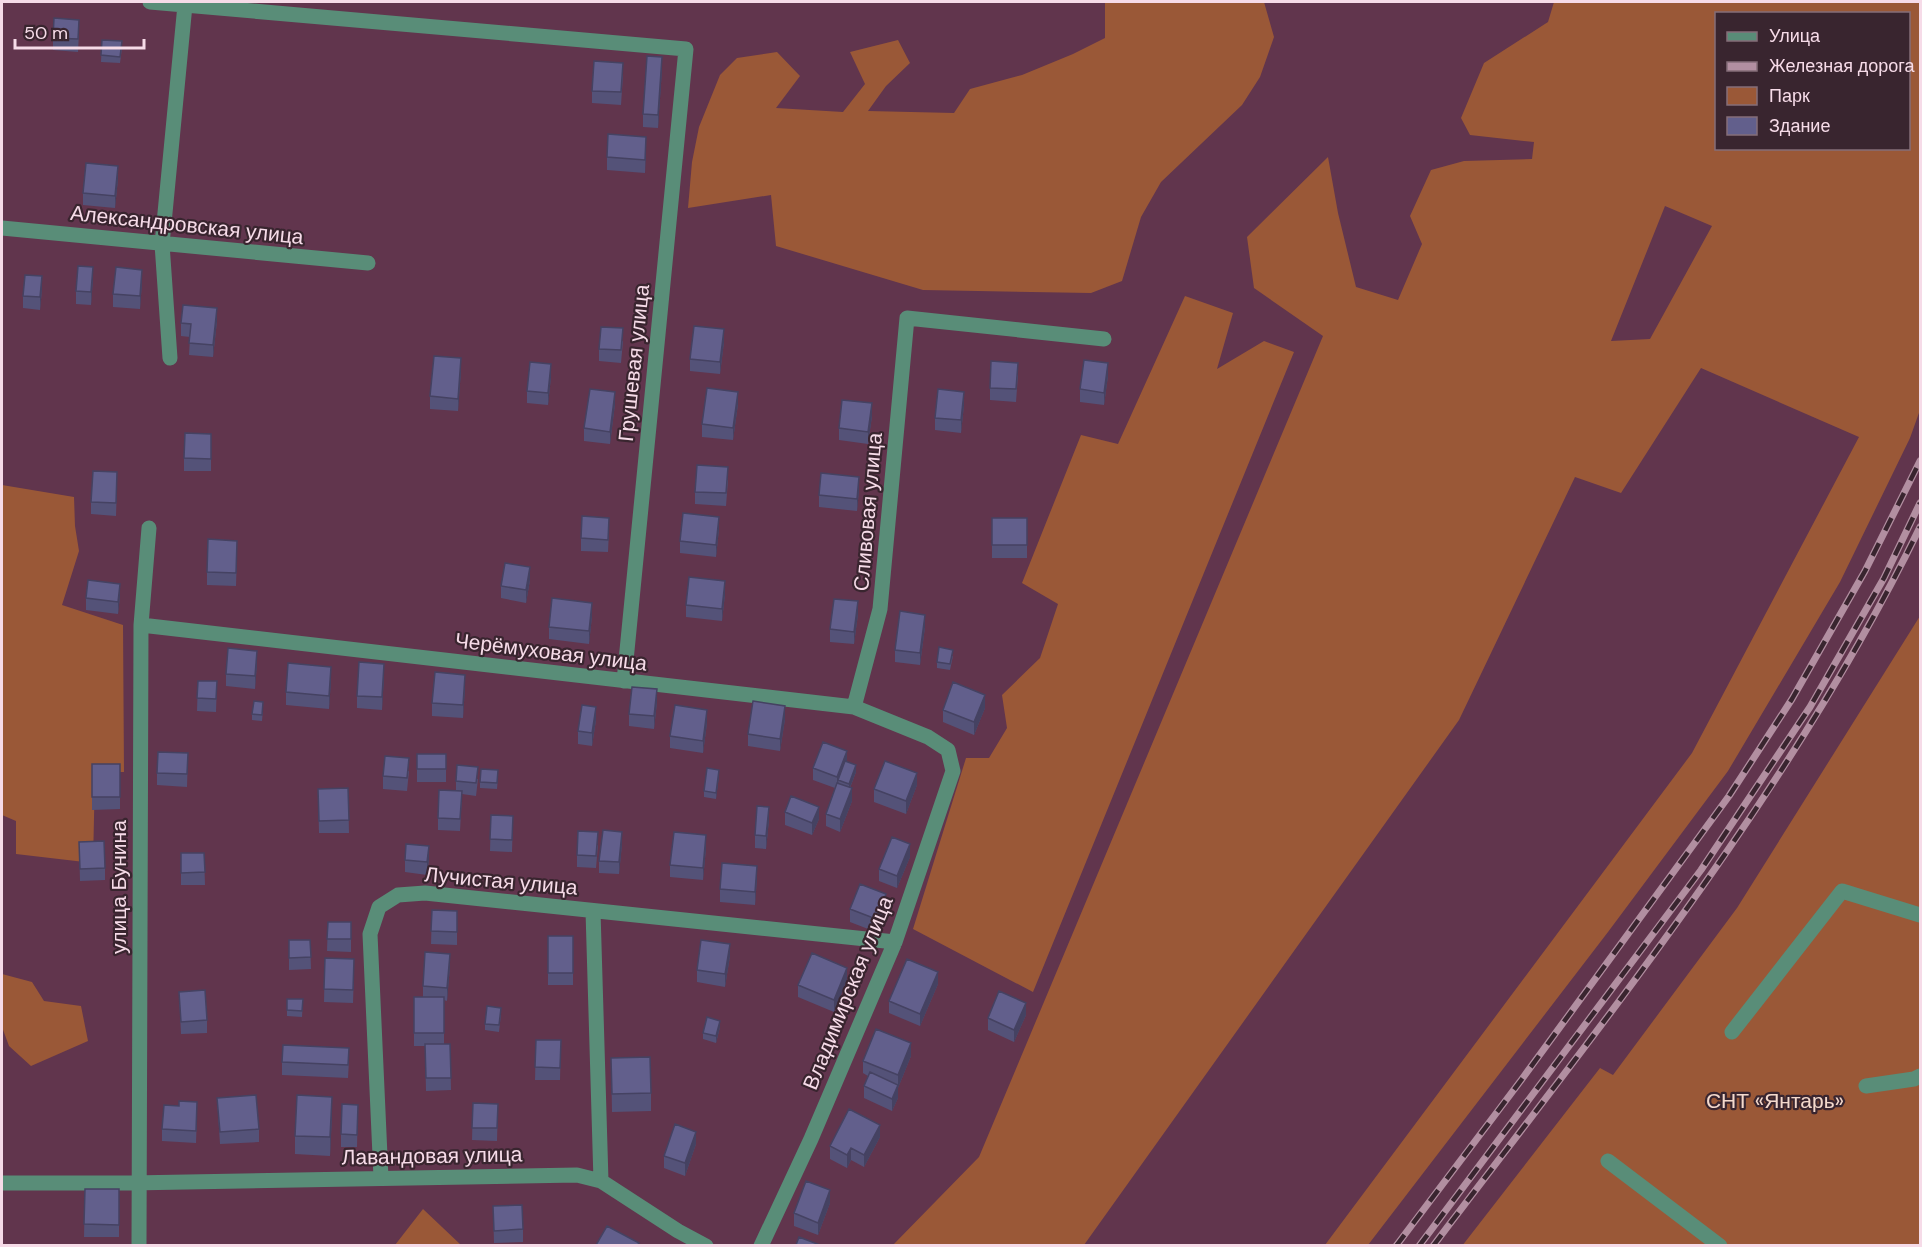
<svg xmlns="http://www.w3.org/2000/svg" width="1922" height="1247" viewBox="0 0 1922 1247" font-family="'DM Sans',sans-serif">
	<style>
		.green { fill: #9a5837; fill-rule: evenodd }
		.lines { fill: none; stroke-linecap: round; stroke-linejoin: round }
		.minor { stroke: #598d78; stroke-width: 15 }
		.rail-casing { stroke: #b28fa1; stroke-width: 7 }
		.rail { stroke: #39252f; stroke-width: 4.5; stroke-dasharray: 14; stroke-linecap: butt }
		.wall { fill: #545278 }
		.shaded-wall { fill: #454262 }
		.building { fill: #625f8c; stroke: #454262; stroke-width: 1.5 }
		.labels { text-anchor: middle; stroke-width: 4.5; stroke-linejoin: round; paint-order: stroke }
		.street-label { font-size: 21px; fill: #f6dbe8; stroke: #39252f }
		.park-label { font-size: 21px; fill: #f4d9cc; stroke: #39252f }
	</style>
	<rect width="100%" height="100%" fill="#61354d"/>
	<!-- green -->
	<path class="green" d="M1105 2H1264L1274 37 1260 77 1242 105 1161 182 1141 217 1122 281 1091 293 923 290 776 246 771 195 688 208 692 162 699 127 720 75 737 58 777 52 800 76 776 108 843 112 865 84 850 52 898 40 910 63 886 86 868 111 954 113 970 89 1022 75 1073 54 1105 38Z
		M1554 2H1920V410L1910 438 1840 582 1728 771 1608 932 1368 1245H1325L1692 753 1859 437 1701 368 1621 493 1575 477 1459 720 1084 1245H893L979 1157 1323 336 1254 288 1247 237 1328 157 1338 213 1356 287 1398 300 1422 244 1410 216 1431 170 1464 161 1532 159 1534 142 1470 135 1461 118 1484 63 1548 22ZM1716 14H1908V148H1716ZM1665 206 1712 226 1650 339 1611 341Z
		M1185 296 1233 313 1217 369 1264 341 1294 352 1033 992 913 929 966 758H989L1007 728 1002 695 1040 658 1058 604 1022 583 1081 435 1118 444Z
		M2 485 74 497 75 526 79 551 62 605 123 625 124 772H95L93 863 16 854V821L2 815Z
		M1920 616V1245L1462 1246 1600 1068 1613 1075 1737 908Z
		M2 974 32 982 44 1001 81 1006 88 1041 31 1066 9 1046 2 1027Z
		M423 1209 461 1245H395Z"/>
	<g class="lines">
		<!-- minor -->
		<path class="minor" d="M150 2 686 49 624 681
			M2 228 368 263
			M170 358 162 244 185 5
			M141 625 854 707 928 737 948 750 953 771 895 942 811 1139 761 1246
			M854 707 880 609 907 318 1104 339
			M593 911 601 1181
			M1732 1032 1842 891 1920 915
			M1866 1086 1914 1079 1920 1076
			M1608 1161 1720 1246
			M381 1178 370 934 379 907 398 895 425 893 895 942
			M2 1183H131L577 1175 601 1181 678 1231 706 1246
			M139 1246 141 625 149 528"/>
		<defs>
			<path id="rail" d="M1396 1246 1522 1079 1729 796 1792 699 1865 571 1920 461
				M1419 1246 1701 870 1810 707 1884 578 1920 503
				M1433 1246C1608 1015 1793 788 1920 527"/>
		</defs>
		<!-- rail casing -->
		<use href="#rail" class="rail-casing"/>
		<!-- rail -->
		<use href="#rail" class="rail"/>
	</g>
	<!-- wall -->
	<path class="wall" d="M79 32 78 52 53 50V38Z
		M102 40 122 48 120 63 101 62Z
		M662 69 658 128 643 127V114Z
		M623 75 621 105 592 103V91Z
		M646 150 645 173 607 170V157Z
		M118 179 115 208 83 205V193Z
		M93 279 91 305 76 304V291Z
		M142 282 140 309 113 307V294Z
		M42 289 40 310 23 308V296Z
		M217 321 213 357 189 355 190 337 181 336V323Z
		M623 341 621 363 599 361V349Z
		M724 342 720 374 690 371V359Z
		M461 370 458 411 430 409V396Z
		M1018 375 1016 402 990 400V388Z
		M1108 376 1104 405 1080 402V389Z
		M551 377 548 405 527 403V391Z
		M615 404 610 444 584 441V428Z
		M738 404 733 440 702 437V424Z
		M964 405 961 433 935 430V418Z
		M872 416 868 444 839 440V428Z
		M211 434V471H184V458Z
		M728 480 726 506 695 504V492Z
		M117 484 116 516 91 514V502Z
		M859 490 857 511 819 507V495Z
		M992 518H1027V558H992Z
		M719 529 716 557 680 553V541Z
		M609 530 608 552 581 551V538Z
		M237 553 236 586 207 585V572Z
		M530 580 526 603 501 598V586Z
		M725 594 722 621 686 617V605Z
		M120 596 118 614 86 610V598Z
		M858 614 854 644 830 642V629Z
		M592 616 589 644 549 639V627Z
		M925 627 920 665 895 662V650Z
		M953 656 950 670 937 668V662Z
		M257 663 255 689 226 686V674Z
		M384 676 382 710 357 708V696Z
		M331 680 329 709 286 705V692Z
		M198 681H217L216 712 197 711Z
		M465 687 463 718 432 716V703Z
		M657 702 654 729 629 726V714Z
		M985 708 974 735 943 722V710Z
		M263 709 262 721 252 720V714Z
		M785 719 780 751 748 746V734Z
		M596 720 592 746 578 744V731Z
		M707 723 703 753 670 748V736Z
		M188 753 187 787 157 785V773Z
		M417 754H446V782H417Z
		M847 762 856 772 850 788 852 801 840 832 826 826V814L835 788 813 780V768Z
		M92 764H120V809L92 810Z
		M409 771 407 791 383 789V776Z
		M498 776 497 789 480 788V782Z
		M719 776 716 799 704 797V791Z
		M478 779 476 796 462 794 460 831 438 830V818L456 791V781Z
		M917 785 906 814 874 802V789Z
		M348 788 349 833H319L318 789Z
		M785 812 819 819 812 835 785 825Z
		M491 815 513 816 512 852 490 851Z
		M769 820 766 849 755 848V835Z
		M79 842 105 868V880L80 881Z
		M622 844 619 874 599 873V861Z
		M598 845 596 868 577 867V855Z
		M706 848 703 880 670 877V865Z
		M181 853H204L205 885H181Z
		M910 857 897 888 879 881V869Z
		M429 859 427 875 405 872V860Z
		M757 878 755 905 720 902V889Z
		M886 906 876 932 850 922V909Z
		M432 910 457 911V945L431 944Z
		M328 922H351V952L327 951Z
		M548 936H573V985H548Z
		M289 940H310L311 969 289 970Z
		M730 956 725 987 697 982V970Z
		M325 958 354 972 353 1003 324 1002Z
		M450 966 447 1001 444 1000V1044H450L451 1090 426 1091 425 1046H414V997H423V986Z
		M847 980 834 1012 798 997V985Z
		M938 984 920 1026 889 1013V1001Z
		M179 992 207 1020V1033L181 1034Z
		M287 999H303L302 1017 287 1016Z
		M501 1014 499 1032 485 1030V1024Z
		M1026 1015 1014 1042 988 1030V1018Z
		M720 1027 716 1043 703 1039V1033Z
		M536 1040H561L560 1080H535Z
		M911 1056 898 1088V1098L892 1111 864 1098V1086L868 1076 863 1073V1061Z
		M611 1058 651 1093V1111L612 1112Z
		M349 1060 348 1078 282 1075V1062Z
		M217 1098 259 1129V1142L220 1144Z
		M473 1103 498 1104 497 1141 472 1140Z
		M358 1105 357 1147H341V1134Z
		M197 1114 196 1143 162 1141V1129Z
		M332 1115 330 1156 295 1154V1136Z
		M880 1137 864 1167 851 1160 847 1168 830 1159V1146Z
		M696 1144 685 1176 664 1168V1156Z
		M85 1189H119V1237H84Z
		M830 1203 818 1235 794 1226V1213Z
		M493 1206 523 1229V1242L494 1243Z"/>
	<!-- shaded-wall -->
	<path class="shaded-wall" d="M662 57V69L658 128V115Z
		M646 137V150L645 173V160Z
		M118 166V179L115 208V196Z
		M93 267V279L91 305V292Z
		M142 270V282L140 309V296Z
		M42 276V289L40 310V297Z
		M217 308V321L213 357V345Z
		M724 329V342L720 374V362Z
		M461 358V370L458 411V399Z
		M1108 363V376L1104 405V393Z
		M551 364V377L548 405V393Z
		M615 392V404L610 444V432Z
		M738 392V404L733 440V428Z
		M964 392V405L961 433V420Z
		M872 403V416L868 444V432Z
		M859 477V490L857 511V499Z
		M719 517V529L716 557V545Z
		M530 567V580L526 603V590Z
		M725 581V594L722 621V609Z
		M120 584V596L118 614V602Z
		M858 601V614L854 644V632Z
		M592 603V616L589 644V631Z
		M925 615V627L920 665V653Z
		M257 651V663L255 689V676Z
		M384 664V676L382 710V697Z
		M331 667V680L329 709V696Z
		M465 675V687L463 718V705Z
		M657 689V702L654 729V716Z
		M985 695V708L974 735V722Z
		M785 706V719L780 751V739Z
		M596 707V720L592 746V733Z
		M707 710V723L703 753V741Z
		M847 751V764L838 780 839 786 837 789V777Z
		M856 765V772L849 790V784Z
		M719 770V776L716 799V793Z
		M917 773V785L906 814V801Z
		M852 788V801L840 832V819Z
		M769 807V820L766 849V836Z
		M819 807V819L812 835V823Z
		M622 832V844L619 874V862Z
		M706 835V848L703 880V868Z
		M910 844V857L897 888V876Z
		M429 846V859L427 875V862Z
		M757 866V878L755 905V892Z
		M886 894V906L876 932V919Z
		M730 944V956L725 987V974Z
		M450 954V966L447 1001V988Z
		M847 968V980L834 1012V1000Z
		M938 972V984L920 1026V1014Z
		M1026 1003V1015L1014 1042V1030Z
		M720 1021V1027L716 1043V1036Z
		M911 1043V1056L898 1088V1098L892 1111V1099L898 1085V1075Z
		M332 1097V1115L330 1156V1137Z
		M880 1125V1137L864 1167V1155Z
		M696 1132V1144L685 1176V1163Z
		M851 1148V1160L847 1168V1155Z
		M830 1190V1203L818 1235V1223Z"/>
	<!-- building -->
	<path class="building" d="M54 18 79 20 78 39 53 38Z
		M102 40 122 41 120 57 101 55Z
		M647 56 662 57 658 115 643 114Z
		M594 61 623 63 621 92 592 91Z
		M608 134 646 137 645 160 607 157Z
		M86 163 118 166 115 196 83 193Z
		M78 266 93 267 91 292 76 291Z
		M116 267 142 270 140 296 113 294Z
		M25 275 42 276 40 297 23 296Z
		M183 305 217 308 213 345 189 343 191 324 181 323Z
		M694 326 724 329 720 362 690 359Z
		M601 327 623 328 621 350 599 349Z
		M434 356 461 358 458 399 430 396Z
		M1084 360 1108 363 1104 393 1080 389Z
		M991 361 1018 363 1016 389 990 388Z
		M530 362 551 364 548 393 527 391Z
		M707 388 738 392 733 428 702 424Z
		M590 389 615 392 610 432 584 428Z
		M938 389 964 392 961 420 935 418Z
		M842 400 872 403 868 432 839 428Z
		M185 433 211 434V459L184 458Z
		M697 465 728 467 726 493 695 492Z
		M93 471 117 472 116 503 91 502Z
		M821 473 859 477 857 499 819 495Z
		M683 513 719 517 716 545 680 541Z
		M582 516 609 518 608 540 581 538Z
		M992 518H1027V545H992Z
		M208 539 237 541 236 573 207 572Z
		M505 563 530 567 526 590 501 586Z
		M689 577 725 581 722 609 686 605Z
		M88 580 120 584 118 602 86 598Z
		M552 598 592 603 589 631 549 627Z
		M834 599 858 601 854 632 830 629Z
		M900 611 925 615 920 653 895 650Z
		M939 647 953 650 950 664 937 662Z
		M228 648 257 651 255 676 226 674Z
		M359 662 384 664 382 697 357 696Z
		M288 663 331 667 329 696 286 692Z
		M435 672 465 675 463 705 432 703Z
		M198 681H217L216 699 197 698Z
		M953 682 985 695 974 722 943 710Z
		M632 687 657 689 654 716 629 714Z
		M254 701 263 702 262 715 252 714Z
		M753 701 785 706 780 739 748 734Z
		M582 705 596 707 592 733 578 731Z
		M675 705 707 710 703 741 670 736Z
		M823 742 847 751 837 777 813 768Z
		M158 752 188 753 187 774 157 773Z
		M417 754H446V769H417Z
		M385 756 409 758 407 778 383 776Z
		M845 761 856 765 849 784 838 780Z
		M885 761 917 773 906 801 874 789Z
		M92 764H120V797H92Z
		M457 765 478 767 476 783 456 781Z
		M707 768 719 770 716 793 704 791Z
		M481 769 498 770 497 783 480 782Z
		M837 783 852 788 840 819 826 814Z
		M348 788 349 820 319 821 318 789Z
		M439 790 462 791 460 819 438 818Z
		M791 796 819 807 812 823 785 812Z
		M757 806 769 807 766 836 755 835Z
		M491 815 513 816 512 840 490 839Z
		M603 830 622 832 619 862 599 861Z
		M578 831 598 832 596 856 577 855Z
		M674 832 706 835 703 868 670 865Z
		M892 837 910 844 897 876 879 869Z
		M104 841 105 868 80 869 79 842Z
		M406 844 429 846 427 862 405 860Z
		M181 853H204L205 872 181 873Z
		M722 863 757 866 755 892 720 889Z
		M860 884 886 894 876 919 850 909Z
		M432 910 457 911V932L431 931Z
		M328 922H351V939H327Z
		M548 936H573V973H548Z
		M289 940H310L311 957 289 958Z
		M701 940 730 944 725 974 697 970Z
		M425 952 450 954 447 988 423 986Z
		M812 953 847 968 834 1000 798 985Z
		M325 958 354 959 353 990 324 989Z
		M907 959 938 972 920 1014 889 1001Z
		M205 990 207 1020 181 1022 179 992Z
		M999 991 1026 1003 1014 1030 988 1018Z
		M414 997H444V1033H414Z
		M287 999H303L302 1011 287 1010Z
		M487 1006 501 1008 499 1025 485 1024Z
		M707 1017 720 1021 716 1036 703 1033Z
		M876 1029 911 1043 898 1075 863 1061Z
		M536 1040H561L560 1068 535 1067Z
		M425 1044H450L451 1078H426Z
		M283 1045 349 1048 348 1065 282 1062Z
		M650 1057 651 1093 612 1094 611 1058Z
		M870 1072 898 1085 892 1099 864 1086Z
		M256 1095 259 1129 220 1132 217 1098Z
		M297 1095 332 1097 330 1137 295 1136Z
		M179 1101 197 1102 196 1131 162 1129 164 1105 179 1106Z
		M473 1103 498 1104 497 1128H472Z
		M342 1104 358 1105 357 1135 341 1134Z
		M849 1109 880 1125 864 1155 851 1148 847 1155 830 1146Z
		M675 1124 696 1132 685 1163 664 1156Z
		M806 1181 830 1190 818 1223 794 1213Z
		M85 1189H119V1225L84 1224Z
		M522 1205 523 1229 494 1231 493 1206Z
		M607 1226 639 1243 637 1245H596Z
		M799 1237 820 1245H796Z"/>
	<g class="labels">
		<!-- street labels -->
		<g class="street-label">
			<text transform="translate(187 225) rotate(6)" y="7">Александровская улица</text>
			<text transform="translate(634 363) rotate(-84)" y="7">Грушевая улица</text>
			<text transform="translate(868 512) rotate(-85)" y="7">Сливовая улица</text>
			<text transform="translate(551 652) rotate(7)" y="7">Черёмуховая улица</text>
			<text transform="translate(501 881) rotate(5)" y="7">Лучистая улица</text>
			<text transform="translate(119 887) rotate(-90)" y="7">улица Бунина</text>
			<text transform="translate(848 993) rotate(-68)" y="7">Владимирская улица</text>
			<text transform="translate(432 1156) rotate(-1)" y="7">Лавандовая улица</text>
		</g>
		<!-- park labels -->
		<g class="park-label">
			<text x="1775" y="1108">СНТ «Янтарь»</text>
		</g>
	</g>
	<!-- border -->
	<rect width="1922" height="1247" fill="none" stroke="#f6dbe8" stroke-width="6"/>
	<!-- legend -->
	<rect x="1715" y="12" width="195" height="138" fill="#39252f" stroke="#856e79" stroke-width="1.5"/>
	<rect x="1727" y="32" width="30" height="9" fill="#598d78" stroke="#856e79" stroke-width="1.5"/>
	<text x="1769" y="42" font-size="18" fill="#f6dbe8">Улица</text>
	<rect x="1727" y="62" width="30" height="9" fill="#b28fa1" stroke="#856e79" stroke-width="1.5"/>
	<text x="1769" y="72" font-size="18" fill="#f6dbe8">Железная дорога</text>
	<rect x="1727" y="87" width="30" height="18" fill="#9a5837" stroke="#856e79" stroke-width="1.5"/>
	<text x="1769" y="102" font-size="18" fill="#f6dbe8">Парк</text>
	<rect x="1727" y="117" width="30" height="18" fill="#625f8c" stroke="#856e79" stroke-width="1.5"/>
	<text x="1769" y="132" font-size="18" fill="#f6dbe8">Здание</text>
	<!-- scale -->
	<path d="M15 39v9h129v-9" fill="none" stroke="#f6dbe8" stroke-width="3"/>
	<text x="24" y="39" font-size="18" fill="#f6dbe8" stroke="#39252f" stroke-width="4.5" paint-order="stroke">50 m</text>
</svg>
